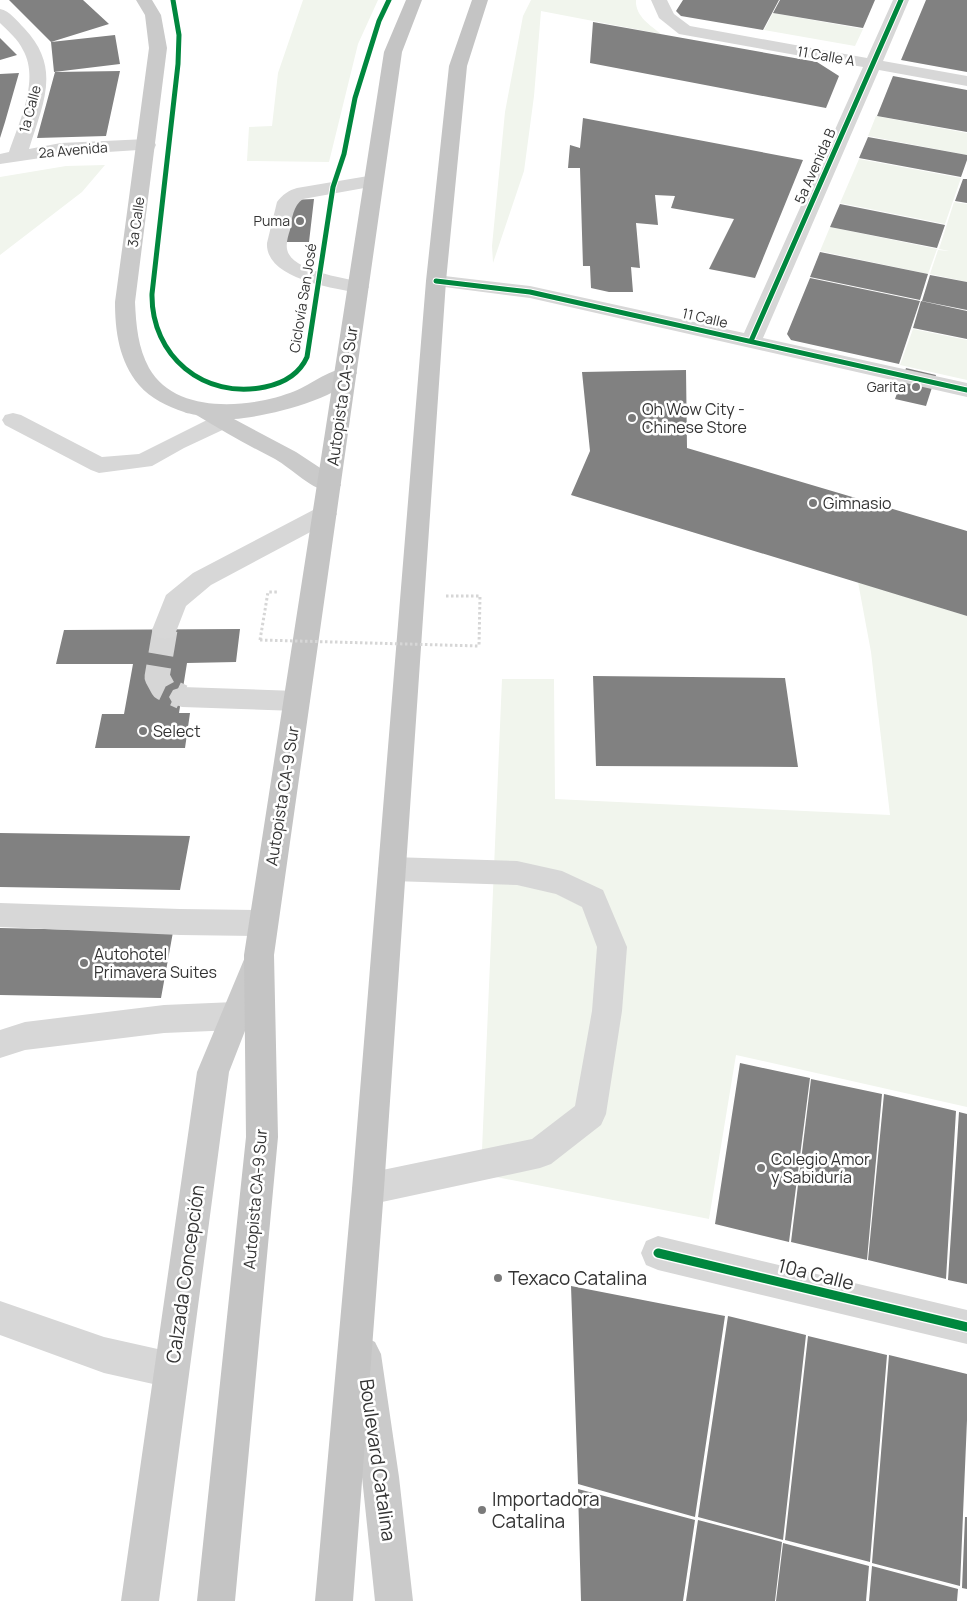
<svg xmlns="http://www.w3.org/2000/svg" width="967" height="1601" viewBox="0 0 967 1601" font-family="Manrope,sans-serif">
	<style>
		.green { fill: #f1f5ed }
		.building { fill: #818181 }
		.lines { fill: none; stroke-linecap: round; stroke-linejoin: round }
		.minor-tunnel { stroke: #d6d6d6; stroke-width: 25; stroke-dasharray: 25 12; stroke-linecap: butt }
		.path { stroke: #d6d6d6; stroke-width: 3; stroke-dasharray: 2.5 2.5; stroke-linecap: butt }
		.minor { fill: #d7d7d7; fill-rule: evenodd }
		.major { fill: #cacaca; fill-rule: evenodd }
		.highway { fill: #c4c4c4; fill-rule: evenodd }
		.path-bridge { stroke: #d6d6d6; stroke-width: 3; stroke-dasharray: 2.5 2.5; stroke-linecap: butt }
		.cycleway-far1-casing { stroke: #fff; stroke-width: 7 }
		.cycleway-casing { stroke: #fff; stroke-width: 12 }
		.cycleway-far1 { stroke: #00873e; stroke-width: 5 }
		.cycleway { stroke: #00873e; stroke-width: 9 }
		.poi-dot { fill: #7a7a7a; stroke: #fff; stroke-width: 2 }
		.labels { text-anchor: middle; stroke-width: 5; stroke-linejoin: round; paint-order: stroke }
		.far-street-label { font-size: 14px; fill: #333; stroke: #fff }
		.far-poi-label { font-size: 14px; fill: #333; stroke: #fff; text-anchor: end }
		.street-label { font-size: 16px; fill: #333; stroke: #fff }
		.poi-label { font-size: 16px; fill: #333; stroke: #fff; text-anchor: start }
		.near-street-label { font-size: 19px; fill: #333; stroke: #fff }
		.near-poi-label { font-size: 19px; fill: #333; stroke: #fff; text-anchor: start }
	</style>
	<rect width="100%" height="100%" fill="#fff"/>
	<!-- green -->
	<path class="green" d="M303 0H378L358 44 329 162 247 161 249 127 272 126 278 73Z
		M531 0H636C635 16 650 25 661 34L541 11 534 96 524 171 493 263 492 246 505 112 523 16Z
		M773 13 863 29 855 46 764 30Z
		M876 116 967 133V155L868 136Z
		M859 159 961 178 945 224 840 203Z
		M105 165 82 192 0 255V177L66 166Z
		M954 202 967 204V282L930 274 938 250 949 251 939 249Z
		M830 227 937 249 928 274 820 251Z
		M913 329 967 340V380L900 365Z
		M858 582 967 616V1107L736 1055 709 1219 481 1174 502 679H554L555 799 890 815 871 652Z"/>
	<!-- building -->
	<path class="building" d="M9 0H83L109 24 51 42Z
		M683 0H779L763 30 681 16 676 11Z
		M780 0H875L863 28 773 13Z
		M926 0H967V72L901 60Z
		M593 22 817 62 839 76 826 108 590 63Z
		M115 35 120 64 54 72 51 42Z
		M0 38 17 55 0 60Z
		M120 71 106 136 37 138 55 72Z
		M19 73 5 122 0 138V74Z
		M893 76 967 90V132L877 116Z
		M583 118 803 160 755 278 709 269 734 219 671 208 675 196 655 195 658 225 636 223 640 268 631 267 633 292H609L591 288 590 266H583L580 168H568L570 145 580 148Z
		M868 137 967 155V160L961 177 859 158Z
		M963 179H967V203L955 201Z
		M314 199 309 242H285L290 200Z
		M840 204 945 225 937 248 830 227Z
		M820 252 928 274 920 300 810 277Z
		M930 275 967 282V310L922 301Z
		M810 278 920 301 899 364 791 340 787 334Z
		M921 301 967 311V339L913 328Z
		M906 368 936 375 926 406 895 399Z
		M686 370 687 448 967 531V616L571 495 590 451 582 372Z
		M240 629 236 662 187 663 179 713H190L185 748H95L102 714H124L133 664H56L64 630Z
		M593 676 785 678 798 767 596 766Z
		M0 833 190 836 180 890 0 887Z
		M0 928 173 932 161 998 0 995Z
		M740 1063 810 1078 789 1242 715 1224Z
		M811 1079 882 1094 867 1260 791 1242Z
		M884 1094 956 1111 946 1279 868 1260Z
		M959 1112 967 1114V1284L948 1280Z
		M571 1286 725 1316 695 1517 578 1484Z
		M728 1316 806 1335 783 1540 698 1517Z
		M808 1336 887 1355 870 1562 785 1540Z
		M889 1355 967 1374V1420L960 1586 872 1563Z
		M578 1489 695 1520 683 1601H581Z
		M965 1517H967V1589L962 1588Z
		M698 1520 782 1542 775 1601H686Z
		M783 1543 869 1566 866 1601H776Z
		M872 1566 958 1589 957 1601H869Z"/>
	<g class="lines">
		<!-- minor-tunnel -->
		<path class="minor-tunnel" d="M165 630 157 677 163 688 182 697"/>
		<!-- path -->
		<path class="path" d="M446 596H480L479 646
			M260 640 268 592H278"/>
		<!-- minor -->
		<path class="minor" d="M651 0H667L674 14 690 26 867 58 893 0H909L883 61 967 76V86L879 70 763 338 967 383V397L530 298 429 285 426 281 429 277 436 275 530 286 744 333 863 67 679 34 659 18Z
			M0 9C10 11 17 21 24 28 62 68 43 103 29 149L61 143 147 139 154 141 156 145 154 149 61 155 0 164V154L9 152C19 122 40 80 23 50 18 39 8 31 0 23Z
			M374 175 381 177 383 181 381 185 303 199C293 206 292 218 290 230 288 236 286 243 287 249 291 272 347 278 366 283L369 287 366 291 359 293C333 288 265 279 267 243L277 202C282 195 289 190 297 188Z
			M13 413 21 415 102 457 139 454 215 416 223 414 231 416 234 421 231 426 184 448 152 466 99 473 91 470 5 425 2 420 5 415Z
			M325 506 333 508 337 514 333 520 211 585 186 606 174 637 165 639 156 637 152 630 166 595 193 573 317 508Z
			M182 687 297 691 306 694 310 701 306 708 297 711 182 707 173 704 169 697 173 690Z
			M392 857 517 861 562 871 603 890 627 947 622 1011 606 1114 601 1125 551 1164 540 1168 368 1205 356 1200 352 1189 356 1178 368 1173 532 1139 575 1106 592 1011 597 947 582 907 556 894 517 885 392 881 382 877 378 869 382 861Z
			M0 903 180 909 263 910 273 914 278 923 273 932 263 936 180 935 0 927Z
			M235 1002 246 1006 250 1016 246 1026 235 1030 164 1033 25 1050 0 1058V1030L25 1022 164 1005Z
			M658 1236 967 1310V1344L658 1270 646 1265 641 1253 646 1241Z
			M0 1301 104 1337 171 1352 184 1357 189 1370 184 1383 171 1388 104 1373 0 1335Z"/>
		<!-- major -->
		<path class="major" d="M136 0H152L161 15 167 48 135 302C136 325 138 348 149 368 176 416 253 408 295 391 312 384 337 364 354 368L357 373C339 400 264 417 234 419L296 452 337 479 341 485 337 491C317 496 293 469 275 459 249 446 223 431 198 416 195 414 188 414 184 412 167 406 151 399 139 385 119 361 115 331 115 302L149 48 145 15Z
			M258 946 268 950 273 959 229 1072 159 1601H121L197 1072 248 950Z
			M363 1336 375 1342 381 1354 399 1477 413 1601H375L362 1477 345 1354 351 1342Z"/>
		<!-- highway -->
		<path class="highway" d="M406 0H422L402 52 274 955 278 1137 235 1601H197L246 1137 244 955 384 52Z
			M472 0H488L467 66 446 281 384 1189 353 1601H315L352 1189 426 281 449 66Z"/>
		<!-- path-bridge -->
		<path class="path-bridge" d="M260 640 479 646"/>
		<defs>
			<path id="cycleway-far1" d="M173 0 179 35 178 64 152 294C151 356 204 400 265 387 284 383 299 375 307 357L333 187 344 154 355 98 379 21 389 0
				M436 281 530 292 967 390
				M751 341 901 0"/>
			<path id="cycleway" d="M658 1253 967 1327"/>
		</defs>
		<!-- cycleway-far1 casing -->
		<use href="#cycleway-far1" class="cycleway-far1-casing"/>
		<!-- cycleway casing -->
		<use href="#cycleway" class="cycleway-casing"/>
		<!-- cycleway-far1 -->
		<use href="#cycleway-far1" class="cycleway-far1"/>
		<!-- cycleway -->
		<use href="#cycleway" class="cycleway"/>
	</g>
	<!-- markers -->
	<g class="poi-dot">
		<circle cx="300" cy="221" r="5"/>
		<circle cx="916" cy="387" r="5"/>
		<circle cx="632" cy="418" r="5"/>
		<circle cx="813" cy="503" r="5"/>
		<circle cx="143" cy="731" r="5"/>
		<circle cx="84" cy="963" r="5"/>
		<circle cx="761" cy="1168" r="5"/>
		<circle cx="498" cy="1278" r="5"/>
		<circle cx="482" cy="1510" r="5"/>
	</g>
	<g class="labels">
		<!-- far-street labels -->
		<g class="far-street-label">
			<text transform="translate(826 56) rotate(10)" y="5">11 Calle A</text>
			<text transform="translate(30 109) rotate(-75)" y="5">1a Calle</text>
			<text transform="translate(73 150) rotate(-5)" y="5">2a Avenida</text>
			<text transform="translate(815 166) rotate(-66)" y="5">5a Avenida B</text>
			<text transform="translate(136 222) rotate(-82)" y="5">3a Calle</text>
			<text transform="translate(303 298) rotate(-81)" y="5">Ciclovía San José</text>
			<text transform="translate(705 318) rotate(13)" y="5">11 Calle</text>
		</g>
		<!-- far-poi labels -->
		<g class="far-poi-label">
			<text x="290" y="226">Puma</text>
			<text x="906" y="392">Garita</text>
		</g>
		<!-- street labels -->
		<g class="street-label">
			<text transform="translate(342 396) rotate(-82)" y="6">Autopista CA-9 Sur</text>
			<text transform="translate(282 796) rotate(-81)" y="6">Autopista CA-9 Sur</text>
			<text transform="translate(255 1199) rotate(-85)" y="6">Autopista CA-9 Sur</text>
		</g>
		<!-- poi labels -->
		<g class="poi-label">
			<text x="642" y="415">Oh Wow City -<tspan x="642" dy="18">Chinese Store</tspan></text>
			<text x="823" y="509">Gimnasio</text>
			<text x="153" y="737">Select</text>
			<text x="94" y="960">Autohotel<tspan x="94" dy="18">Primavera Suites</tspan></text>
			<text x="771" y="1165">Colegio Amor<tspan x="771" dy="18">y Sabiduría</tspan></text>
		</g>
		<!-- near-street labels -->
		<g class="near-street-label">
			<text transform="translate(185 1274) rotate(-82)" y="7">Calzada Concepción</text>
			<text transform="translate(816 1274) rotate(14)" y="7">10a Calle</text>
			<text transform="translate(378 1460) rotate(82)" y="7">Boulevard Catalina</text>
		</g>
		<!-- near-poi labels -->
		<g class="near-poi-label">
			<text x="508" y="1285">Texaco Catalina</text>
			<text x="492" y="1506">Importadora<tspan x="492" dy="22">Catalina</tspan></text>
		</g>
	</g>
</svg>
